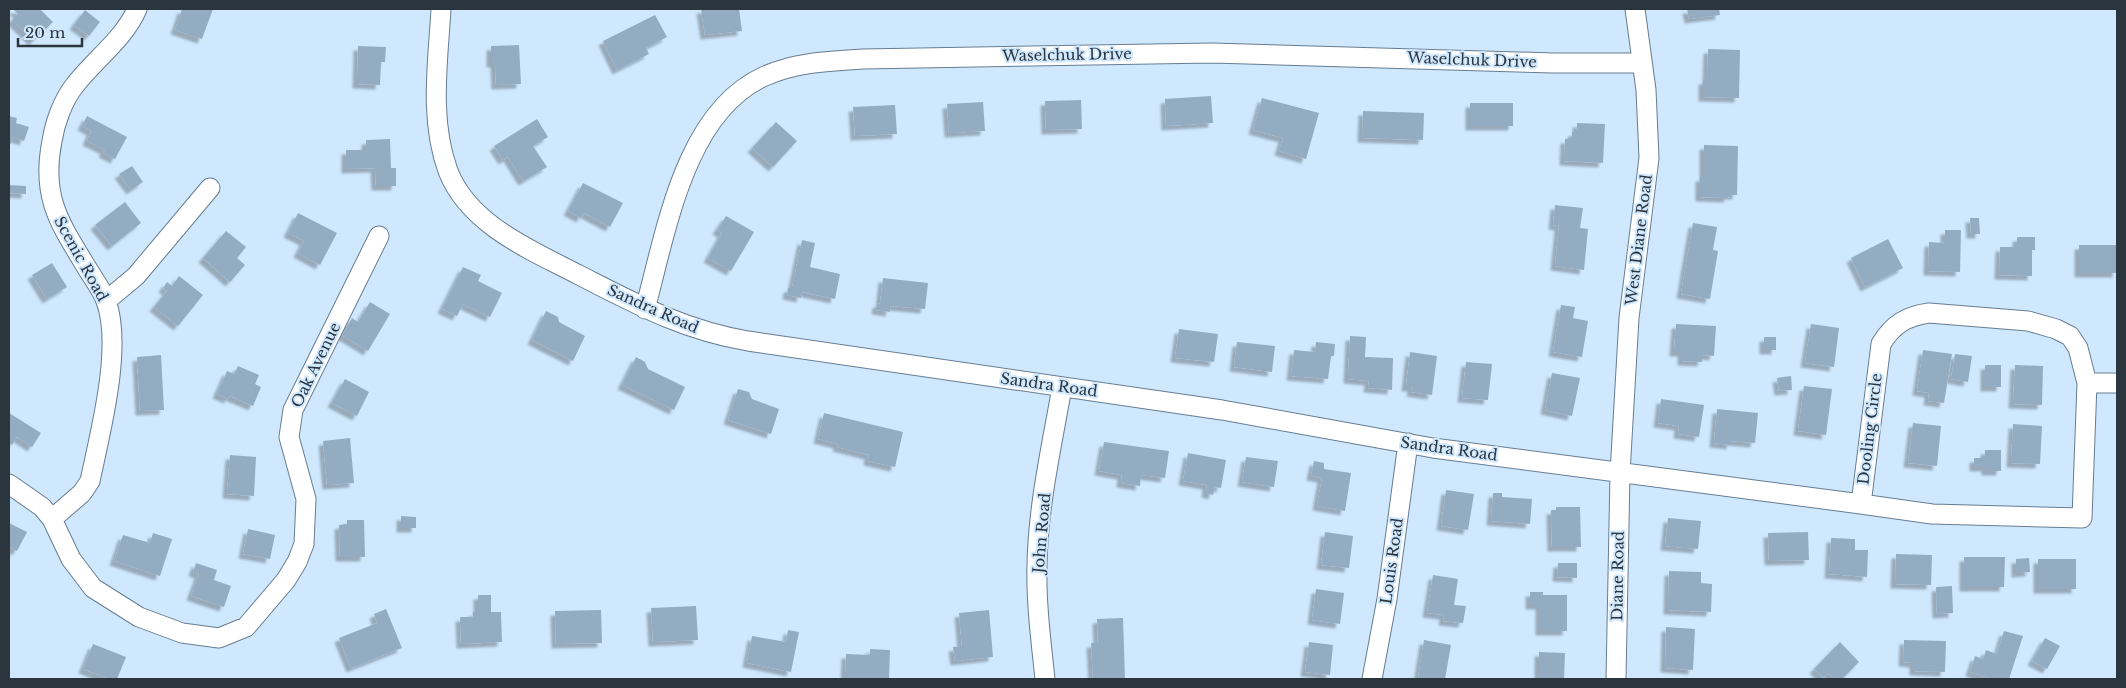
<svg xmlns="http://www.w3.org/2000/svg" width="2126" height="688" viewBox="0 0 2126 688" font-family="'Libre Baskerville',serif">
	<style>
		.building { fill: #94acc1; filter: url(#shadow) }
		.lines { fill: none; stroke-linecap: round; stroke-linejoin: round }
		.minor-casing { stroke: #667d91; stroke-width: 21 }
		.minor { stroke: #fff; stroke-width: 19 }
		.labels { text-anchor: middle; stroke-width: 4; stroke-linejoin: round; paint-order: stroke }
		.street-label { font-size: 15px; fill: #2b353e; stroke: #cfe8fe }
	</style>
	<defs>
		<filter id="shadow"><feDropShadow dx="-4.5" dy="4.5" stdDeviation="1" flood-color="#0004"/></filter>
	</defs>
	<rect width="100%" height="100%" fill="#cfe8fe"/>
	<!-- building -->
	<path class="building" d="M13 9H40L53 22 33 41 12 20 18 14Z
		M182 9H213L202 39 175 30Z
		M701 9H739L742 31 705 35Z
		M1687 9H1719L1720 15 1689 19Z
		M85 10 100 22 89 36 74 25Z
		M655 15 667 37 646 48 649 54 617 70 603 41Z
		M519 45 521 84 496 85 495 63H491V46Z
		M358 46 386 47 385 62H381L380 85 357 84Z
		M1708 49 1740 50 1739 98 1703 97V80H1707Z
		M1211 96 1213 123 1166 126 1165 99Z
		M1262 98 1319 113 1306 159 1279 151 1283 138 1253 130Z
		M1081 100 1082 129 1046 130 1045 101Z
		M983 102 985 131 949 133 947 104Z
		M1470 103H1513V126H1470Z
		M895 105 897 134 855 136 853 107Z
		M1363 111 1424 113 1423 140 1362 138Z
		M9 116 17 118 16 123 29 127 24 141 13 137 11 144 9 143Z
		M87 116 127 137 115 159 103 153 105 150 87 141 91 131 82 126Z
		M537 119 548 137 533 146 547 167 523 181 508 157 503 160 494 146Z
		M776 122 797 141 773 167 752 148Z
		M1577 123 1605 124 1603 163 1564 161 1565 139H1572V132H1577Z
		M390 139 391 168H396V186H376L375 168 346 169V150H366V140Z
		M1704 145 1738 146 1737 195H1729L1728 198 1700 197V177H1704Z
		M132 166 143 182 131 190 119 174Z
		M583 183 623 203 610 227 584 213 581 218 568 211Z
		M9 185 26 186V194L9 193Z
		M125 202 141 223 112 246 95 225Z
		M1555 205 1583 208 1580 228 1588 229 1584 270 1555 266 1559 226 1553 225Z
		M298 213 337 233 320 265 298 253 304 241 288 233Z
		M726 216 754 232 731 271 708 258 722 233 717 230Z
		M1970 218H1979L1980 234H1971Z
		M1693 223 1717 227 1713 250 1718 251 1710 299 1681 294Z
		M1945 230H1961L1960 272 1928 271 1929 242 1945 243Z
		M226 231 246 247 237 258 245 265 230 282 203 258Z
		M2017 237H2035V250H2032V276L1999 275 2000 247H2017Z
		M1888 239 1903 268 1865 287 1851 258Z
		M802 240 815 243 810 267 840 274 835 299 802 292 801 298 787 295 788 288H792Z
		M2079 245H2117V273H2079Z
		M52 263 67 287 47 299 32 275Z
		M463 267 481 275 478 281 502 293 490 317 463 304 457 316 442 309Z
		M179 276 203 295 178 326 154 307 167 291 163 288 167 282 172 286Z
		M883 278 928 283 925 309 891 306 890 312 876 310 877 303 880 304Z
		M370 302 390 314 368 351 342 335 352 318 358 322Z
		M1561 305 1575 307 1573 318 1588 321 1582 357 1553 352Z
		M546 311 558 317 559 322 585 336 573 361 532 340Z
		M1676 324 1716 326 1714 356 1703 355 1702 362 1682 361V352H1674Z
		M1811 324 1839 328 1834 367 1805 363Z
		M1179 329 1218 334 1214 362 1175 358Z
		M1350 336 1366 337 1365 357 1393 358 1392 390 1368 388 1369 381 1348 379Z
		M1764 337H1776V350H1764Z
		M1237 342 1275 346 1272 372 1234 367Z
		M1316 342 1335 344 1334 356H1331L1328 379 1291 376 1294 350 1315 352Z
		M1923 350 1952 354 1944 403 1928 401 1929 393 1917 391Z
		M1410 352 1437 356 1432 395 1411 392 1412 387H1406Z
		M1955 354 1972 356 1968 382 1951 379Z
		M161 355 164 410 140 411 137 357Z
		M636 357 645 362 648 369 685 387 674 410 622 385Z
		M1466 362 1492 364 1488 400 1462 398Z
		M1985 365H2001V387H1985Z
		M2015 365 2043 366 2042 405 2013 404Z
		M238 366 259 375 255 384 261 387 253 406 230 396 228 399 217 394 227 371 234 374Z
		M1552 373 1580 378 1572 416 1545 410Z
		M1791 376 1792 390 1779 391 1777 378Z
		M345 379 369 392 357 416 332 403Z
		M1804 386 1832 389 1826 435 1798 431Z
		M738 389 749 392 752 399 779 409 771 434 728 420Z
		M1661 399 1704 405 1699 437 1678 434 1679 426 1658 423Z
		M1717 409 1758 413 1755 443 1731 441V445L1714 443Z
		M9 413 41 433 32 447 17 437 12 445 9 443Z
		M824 413 903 432 895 467 868 461 869 455 837 447 838 444 818 439Z
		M1913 423 1941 426 1937 466 1908 463Z
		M2013 424 2042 426 2040 464 2011 463Z
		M350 438 354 483 327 485 323 441Z
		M1104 442 1169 451 1165 478 1141 475 1140 486 1121 483 1122 475 1099 471Z
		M1985 450H2001V471H1986V467H1974V458H1985Z
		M1188 453 1226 460 1221 488 1215 487 1213 495 1206 493 1207 485 1183 481Z
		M230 455 256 457 254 496 227 494Z
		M1246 457 1278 461 1274 487 1242 482Z
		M1314 461 1324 463V469L1351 473 1345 511 1317 506 1322 478 1311 476Z
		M1446 490 1474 494 1468 530 1441 526Z
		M1493 493H1502V497L1532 499 1530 524 1491 521Z
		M1556 507H1580L1581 547H1552L1551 510H1556Z
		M401 516 416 517V528H401Z
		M1668 518 1701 521 1698 549 1665 546Z
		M347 520H364L365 557H340L339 525 347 524Z
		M9 523 27 532 17 551 9 547Z
		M248 529 275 535 270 559 243 554Z
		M1325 532 1353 536 1349 568 1321 565Z
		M1808 532 1809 560 1769 561 1768 533Z
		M153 533 172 539 160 576 114 561 123 535 150 543Z
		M1831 538 1855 539V550H1868L1867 577 1829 574Z
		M1896 554 1932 555 1931 585 1895 584Z
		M1964 557H2005L2004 587H1964Z
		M2029 558 2030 572 2016 573V559Z
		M2038 559H2076V589H2038Z
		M196 563 217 570 214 580 231 586 224 607 191 596 199 574 193 572Z
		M1558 563H1577V578L1557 577Z
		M1669 571 1701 572V583L1712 584 1711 612 1668 610Z
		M1433 575 1458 579 1454 605 1466 606 1463 623 1443 621 1444 615 1427 613Z
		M1952 586 1953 613 1937 614 1936 587Z
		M1316 589 1344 593 1340 624 1312 620Z
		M1530 592H1543V595H1567V631H1540V605H1530Z
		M478 595H491V612H501L502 642 461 644 460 617H473V612H478Z
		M696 606 698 640 653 642 651 608Z
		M386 609 402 648 351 668 339 638 377 623 374 614Z
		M601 610 602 643 556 644 555 611Z
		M989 610 993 657 955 661 953 647 962 646 959 613Z
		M1123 618 1125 679H1093L1091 643H1098L1097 619Z
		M1666 627 1695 629 1693 670 1665 668Z
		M788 630 799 632 791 672 747 663 752 636 786 642Z
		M2004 631 2023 636 2009 679H1993L1970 672 1975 656 1983 659 1986 650 1997 654Z
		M2045 638 2060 646 2047 669 2032 661Z
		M1424 640 1451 645 1445 679 1418 678Z
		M1904 640 1946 641 1945 672 1914 671V663L1903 662Z
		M1309 642 1333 645 1330 675 1305 672Z
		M1840 642 1859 662 1842 679H1834L1828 673 1823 678 1814 669Z
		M93 644 126 657 117 679H109L83 669Z
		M870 649 890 650 889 679H845L846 654 870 655Z
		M1539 652 1565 653 1564 679H1539Z"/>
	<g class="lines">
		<defs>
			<path id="minor" d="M441 9C438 62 429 119 448 171 469 225 531 250 579 275 636 304 683 330 748 341L1222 410 1433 448 1861 504
				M106 301 136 276 210 188
				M645 309C666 233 684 112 765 76 796 62 830 61 863 59L1212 53 1554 63H1642
				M1929 313 2028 321 2056 329 2070 336 2078 348 2087 383 2082 518 1932 514 1861 504 1881 344C1893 324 1907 316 1929 313Z
				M2087 383H2117
				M9 484 42 507 52 519 71 559 93 588 139 617 182 633 219 638 246 627 286 580 297 562 304 544 306 499 289 437 293 410 379 236
				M52 519 82 493 90 481C100 433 123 347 106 301 102 290 93 278 87 268 59 222 41 197 52 141 55 122 63 100 75 85 95 59 124 39 137 9
				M1045 679C1041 641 1036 603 1037 565 1038 505 1052 445 1062 387
				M1372 679 1387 599 1408 443
				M1616 679 1620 473 1629 318 1649 158 1646 90 1635 9"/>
		</defs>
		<!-- minor casing -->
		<use href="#minor" class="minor-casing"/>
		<!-- minor -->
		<use href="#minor" class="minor"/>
	</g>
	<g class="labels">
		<!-- street labels -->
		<g class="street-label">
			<text transform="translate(1067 55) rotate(-1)" y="5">Waselchuk Drive</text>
			<text transform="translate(1472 60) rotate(2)" y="5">Waselchuk Drive</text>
			<text transform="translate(1639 240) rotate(-83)" y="5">West Diane Road</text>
			<text transform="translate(81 259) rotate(61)" y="5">Scenic Road</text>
			<text transform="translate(653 309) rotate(24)" y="5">Sandra Road</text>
			<text transform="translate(316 365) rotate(-64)" y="5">Oak Avenue</text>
			<text transform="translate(1049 385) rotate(8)" y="5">Sandra Road</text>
			<text transform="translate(1870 429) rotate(-83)" y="5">Dooling Circle</text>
			<text transform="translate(1449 449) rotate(8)" y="5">Sandra Road</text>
			<text transform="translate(1042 533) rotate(-85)" y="5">John Road</text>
			<text transform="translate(1392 561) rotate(-82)" y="5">Louis Road</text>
			<text transform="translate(1618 576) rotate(-89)" y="5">Diane Road</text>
		</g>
	</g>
	<!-- border -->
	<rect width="2126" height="688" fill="none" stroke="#2b353e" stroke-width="20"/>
	<!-- scale -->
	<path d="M18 38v8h64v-8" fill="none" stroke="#2b353e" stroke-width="2.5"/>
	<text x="25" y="38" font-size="15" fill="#2b353e" stroke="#cfe8fe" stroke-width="4" paint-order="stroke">20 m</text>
</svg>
